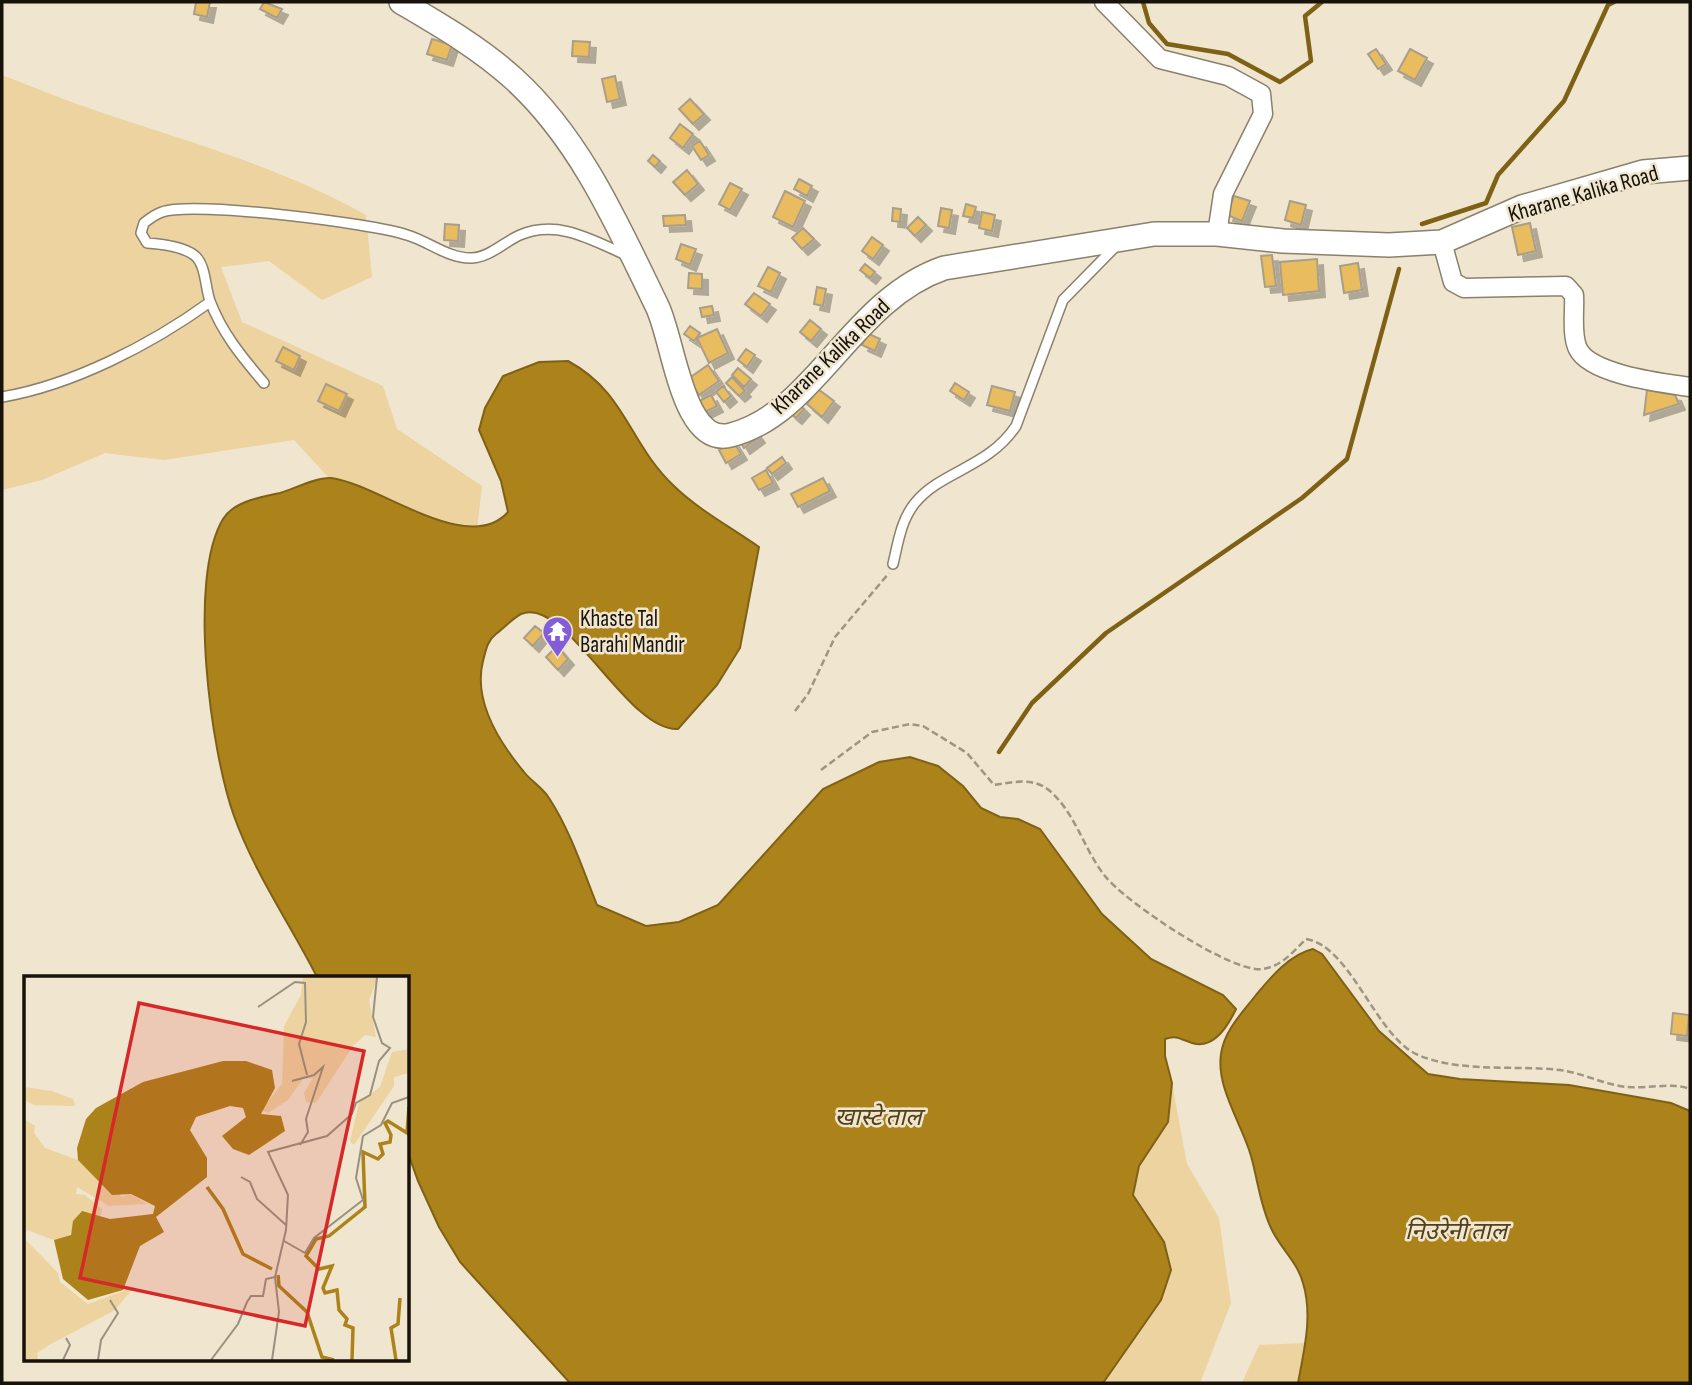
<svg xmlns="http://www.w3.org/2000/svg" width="1692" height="1385" viewBox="0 0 1692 1385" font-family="'Sofia Sans Condensed','Noto Sans Devanagari',sans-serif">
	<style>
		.green { fill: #edd39f }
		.water { fill: #ac821a; stroke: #7f6116; stroke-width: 2 }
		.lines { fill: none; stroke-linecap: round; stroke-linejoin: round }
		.stream { stroke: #7f6116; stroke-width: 4.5 }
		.building { fill: #e8bc5f; stroke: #a99e8a; stroke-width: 2; filter: url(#shadow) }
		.service-casing { stroke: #8a806c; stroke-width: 12 }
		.minor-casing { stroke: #8a806c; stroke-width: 21 }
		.tertiary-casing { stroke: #8a806c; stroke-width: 26 }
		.path { stroke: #9e9584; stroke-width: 2.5; stroke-dasharray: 7 3.5; stroke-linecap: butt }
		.service { stroke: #fff; stroke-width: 9 }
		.minor { stroke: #fff; stroke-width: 18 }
		.tertiary { stroke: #fff; stroke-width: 23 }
		.labels { text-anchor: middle; stroke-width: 5; stroke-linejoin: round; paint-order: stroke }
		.street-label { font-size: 23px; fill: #17130b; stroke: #f0e5ce }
		.poi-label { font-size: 23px; fill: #17130b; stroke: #f0e5ce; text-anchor: start }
		.water-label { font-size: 24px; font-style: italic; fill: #524019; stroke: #f0e5ce }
		.inset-river { fill: none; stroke: #ac821a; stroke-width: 3.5 }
		.inset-road { fill: none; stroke: #999180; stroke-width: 2 }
		.view { fill: #d62828; fill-opacity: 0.15; stroke: #d62828; stroke-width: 3.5 }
		.inset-edge { fill: none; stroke: #17130b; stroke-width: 3.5 }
	</style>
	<defs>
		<filter id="shadow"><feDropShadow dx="6" dy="6" stdDeviation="0" flood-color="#0004"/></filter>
	</defs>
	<rect width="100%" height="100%" fill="#f0e5ce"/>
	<!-- green -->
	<path class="green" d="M2 75C33 87 65 100 97 111 189 142 281 167 366 215L372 277 322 300 269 261 221 267 242 322 383 386 397 429 482 486 477 529 444 521 329 478 294 440 164 460 105 453 42 480 2 490Z
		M1172 1083 1187 1164 1219 1218 1231 1303 1200 1383H1103L1132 1342 1164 1242 1133 1195 1139 1166 1168 1122Z
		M1305 1343 1298 1383H1242L1259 1345Z"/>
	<!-- water -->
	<path class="water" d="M568 361C627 393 628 443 675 487 699 510 732 528 759 547L740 648 717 685 678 729C627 732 566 595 521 614 513 618 504 628 496 634 487 641 486 650 483 661 473 700 499 742 524 772 531 781 543 788 549 798 570 830 583 870 597 905L646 926 679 922 718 905 823 789 879 762 910 757 938 766 963 786 981 808 1000 817 1018 819 1040 829 1102 914 1151 959 1223 995 1236 1009C1228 1026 1214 1050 1192 1043 1180 1039 1177 1035 1165 1039V1056L1172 1083 1168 1122 1139 1166 1133 1195 1164 1242 1171 1270 1161 1300 1103 1383H570L460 1262 439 1227 418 1181 408 1153V977H317C290 924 254 872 234 816 211 752 187 579 223 519 234 501 262 497 280 493 294 489 316 477 331 478 379 484 468 557 508 512L501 481 479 430 485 408 503 376 539 362Z
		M1313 949 1322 954 1379 1031 1428 1074 1460 1079 1569 1085 1671 1103 1690 1111V1383H1298C1304 1350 1313 1316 1303 1283 1297 1261 1280 1248 1271 1228 1260 1205 1258 1181 1251 1156 1242 1124 1216 1088 1221 1054 1224 1031 1242 1013 1256 995 1270 978 1290 954 1313 949Z"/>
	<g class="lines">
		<!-- stream -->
		<path class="stream" d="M1143 2 1149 23 1167 44 1228 54 1280 82 1311 61 1305 16 1322 2
			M1422 224 1486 203 1498 175 1564 101 1608 5 1614 2
			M999 752 1032 703 1106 633 1302 498 1347 459 1399 269"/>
	</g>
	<!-- building -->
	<path class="building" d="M196 2H210L207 17 194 14Z
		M264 2 282 9 277 18 260 9Z
		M432 39 452 45 447 60 427 54Z
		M573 41 590 42 589 57 572 56Z
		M1376 49 1386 64 1378 69 1368 54Z
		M1410 49 1427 58 1415 80 1398 71Z
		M615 76 620 99 607 102 602 79Z
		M690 99 704 114 693 124 679 109Z
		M680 124 693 134 683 148 670 138Z
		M700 141 709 155 701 160 692 146Z
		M653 155 660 161 655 167 648 161Z
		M687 170 698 184 685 195 673 182Z
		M799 179 812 186 807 196 794 189Z
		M730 183 742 189 730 210 719 204Z
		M785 191 805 201 793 227 773 217Z
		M1234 196 1250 201 1242 221 1227 215Z
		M1290 201 1306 205 1301 225 1285 220Z
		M966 204 976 207 973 218 963 216Z
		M893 208 901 209 900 222 892 221Z
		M941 208 952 210 949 228 938 226Z
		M982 212 995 215 992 231 979 228Z
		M685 215 686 225 664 226 663 216Z
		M918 217 926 225 915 236 907 228Z
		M1530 223 1536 251 1518 255 1512 227Z
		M445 224 459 225 458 241 444 240Z
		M803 228 814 239 802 249 792 238Z
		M872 237 883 245 873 259 862 251Z
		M681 244 696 249 690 265 676 259Z
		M1272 255 1276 286 1265 287 1261 256Z
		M1317 259 1319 291 1283 295 1280 262Z
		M1358 263 1362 290 1344 293 1340 266Z
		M865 264 875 272 870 278 860 270Z
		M768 267 780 273 771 292 758 286Z
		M689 273 702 274V289L688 288Z
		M817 287 826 289 823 306 814 304Z
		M754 293 770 304 761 316 745 304Z
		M712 306 714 315 702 317 700 308Z
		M810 320 821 329 811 341 800 332Z
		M690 326 700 333 694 341 684 334Z
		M717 329 728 353 709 363 697 338Z
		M867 333 880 339 875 351 862 345Z
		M283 347 300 356 294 370 276 361Z
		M746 349 755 355 747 367 738 360Z
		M708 365 719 381 699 395 688 379Z
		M738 368 751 379 744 387 732 375Z
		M732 377 745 391 739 396 726 383Z
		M955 383 969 392 964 400 950 391Z
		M326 384 347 394 339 411 318 401Z
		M723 386 731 396 724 402 716 392Z
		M992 386 1015 392 1010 411 987 405Z
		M818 389 834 401 822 417 807 404Z
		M1647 390 1675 395 1679 404 1644 415Z
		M711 395 717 406 703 413 697 402Z
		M798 403 804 409 796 418 790 413Z
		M754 430 759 437 744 448 739 440Z
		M733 441 741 454 726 463 719 450Z
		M782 457 786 463 772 474 767 468Z
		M766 470 773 483 759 490 752 478Z
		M823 478 830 491 798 507 791 494Z
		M535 626 544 633 533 646 524 638Z
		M557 646 568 659 558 670 546 657Z
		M1673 1013 1689 1015 1687 1036 1671 1034Z"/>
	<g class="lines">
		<defs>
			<path id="service" d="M264 383C242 357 222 333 210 301 205 287 206 264 194 255 182 246 162 244 147 243L141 233 144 223C149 219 156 214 162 212 194 201 371 223 407 235 428 241 449 259 472 258 490 257 504 242 520 235 558 219 592 240 626 255
				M2 397C73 385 152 344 210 302
				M893 564C898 543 901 520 915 503 941 471 988 468 1016 426L1063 300 1117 245"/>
			<path id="minor" d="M1104 2 1160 59 1228 76 1261 94 1263 114 1223 194 1217 234
				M1442 242 1453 282 1464 288 1566 286 1574 295C1575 310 1571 335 1578 349 1591 375 1664 383 1690 387"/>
			<path id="tertiary" d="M401 2C440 25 480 48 514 79 581 140 618 226 657 306 674 340 682 448 731 435 816 413 851 300 944 268L1154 234H1217L1283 241 1389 245 1442 242 1522 207 1643 172 1690 168"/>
		</defs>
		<!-- service casing -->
		<use href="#service" class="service-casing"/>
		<!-- minor casing -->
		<use href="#minor" class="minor-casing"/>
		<!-- tertiary casing -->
		<use href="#tertiary" class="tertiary-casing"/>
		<!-- path -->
		<path class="path" d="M795 711 808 694 835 637 889 573
			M821 770 872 732 910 724 923 726 967 753 994 785C1013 782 1034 777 1050 791 1076 814 1084 850 1105 876 1124 901 1232 974 1263 969 1282 966 1293 952 1306 939 1351 946 1376 1037 1418 1055 1461 1073 1515 1065 1560 1070 1583 1073 1605 1085 1627 1087 1647 1089 1673 1082 1690 1089"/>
		<!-- service -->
		<use href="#service" class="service"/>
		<!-- minor -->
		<use href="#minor" class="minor"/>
		<!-- tertiary -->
		<use href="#tertiary" class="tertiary"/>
	</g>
	<!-- icons -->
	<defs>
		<symbol id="temple-pin" viewBox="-11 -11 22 30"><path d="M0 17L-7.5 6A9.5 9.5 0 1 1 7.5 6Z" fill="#825dd7" stroke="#f0e5ce"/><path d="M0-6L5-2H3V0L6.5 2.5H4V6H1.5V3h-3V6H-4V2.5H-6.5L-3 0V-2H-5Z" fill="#fff"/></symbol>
	</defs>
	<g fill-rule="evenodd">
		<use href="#temple-pin" x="540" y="614" width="35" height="47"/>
	</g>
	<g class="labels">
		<!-- street labels -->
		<g class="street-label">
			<text transform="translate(1583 193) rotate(-16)" y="8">Kharane Kalika Road</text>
			<text transform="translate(830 356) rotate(-44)" y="8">Kharane Kalika Road</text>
		</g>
		<!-- poi labels -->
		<g class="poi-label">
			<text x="580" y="626">Khaste Tal<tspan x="580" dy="26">Barahi Mandir</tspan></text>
		</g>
		<!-- water labels -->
		<g class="water-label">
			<text x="878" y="1125">खास्टे ताल</text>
			<text x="1456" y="1239">निउरेनी ताल</text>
		</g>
	</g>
	<!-- overview -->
	<g transform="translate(24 976)">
		<rect width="385" height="385" fill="#f0e5ce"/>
		<path d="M279 1H354L345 24 352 61 341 59 329 70 292 127 282 126 280 117 289 102 279 103 264 124 244 137 237 134 258 108 260 50 277 19ZM385 73V97L370 101V110L330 169 326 165 335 127 356 111 368 76ZM0 111 28 115 49 123 51 130 10 129 0 124ZM0 143 11 150 10 157 21 172 54 184 98 221 106 218 123 228 85 230 53 211 52 218 61 219 78 233 76 241 56 236 45 261 30 264 3 254 0 258ZM0 262 34 297 36 306 64 328 110 311 91 334 25 369 13 377 14 384H0Z" fill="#edd39f"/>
		<path d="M199 85H222L248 94 251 112 237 138 257 140 261 155 225 179 209 173 198 160 222 141 219 132 206 130 172 141 166 154 183 182V201L132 241 140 256 116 270 99 314 64 324 39 303 30 264 47 259 49 245 58 235 86 243 129 238 131 230 107 218 88 219 54 184 53 172 62 143 72 132 119 106Z" fill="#ac821a"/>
		<path class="inset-river" d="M183 211 199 233 219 278 248 293M254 299 255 310 283 336 298 381 310 384M328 384 329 352 321 349 323 343 315 334 313 314 301 317 299 312 308 290 295 293 282 280 292 263 305 260 341 231 339 176 354 183 359 178 356 168 366 166 367 159 361 147 364 145 383 157 385 131M372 384 367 352 374 348 376 322"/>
		<path class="inset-road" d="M234 31 271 6 281 7 282 46 275 68 283 99M268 105 290 99 299 91 282 143 284 156 276 169M217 201 226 206 233 223 262 249M260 265 281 277 290 262 339 224 332 202 339 160 357 149 368 127 385 121M39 384 46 369 42 362M74 384 77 364 94 337 86 324M187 384 214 348 223 326 227 320H239L242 303 251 301M248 384 255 336 251 301 262 254 264 219 244 176 303 160 328 138 332 127 346 119 355 85 366 72 358 67 349 41 353 1"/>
		<path class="view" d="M115 27 340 75 281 350 56 302Z"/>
		<rect width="385" height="385" class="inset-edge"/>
	</g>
	<!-- border -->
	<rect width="1692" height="1385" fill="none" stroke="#17130b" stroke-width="7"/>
</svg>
